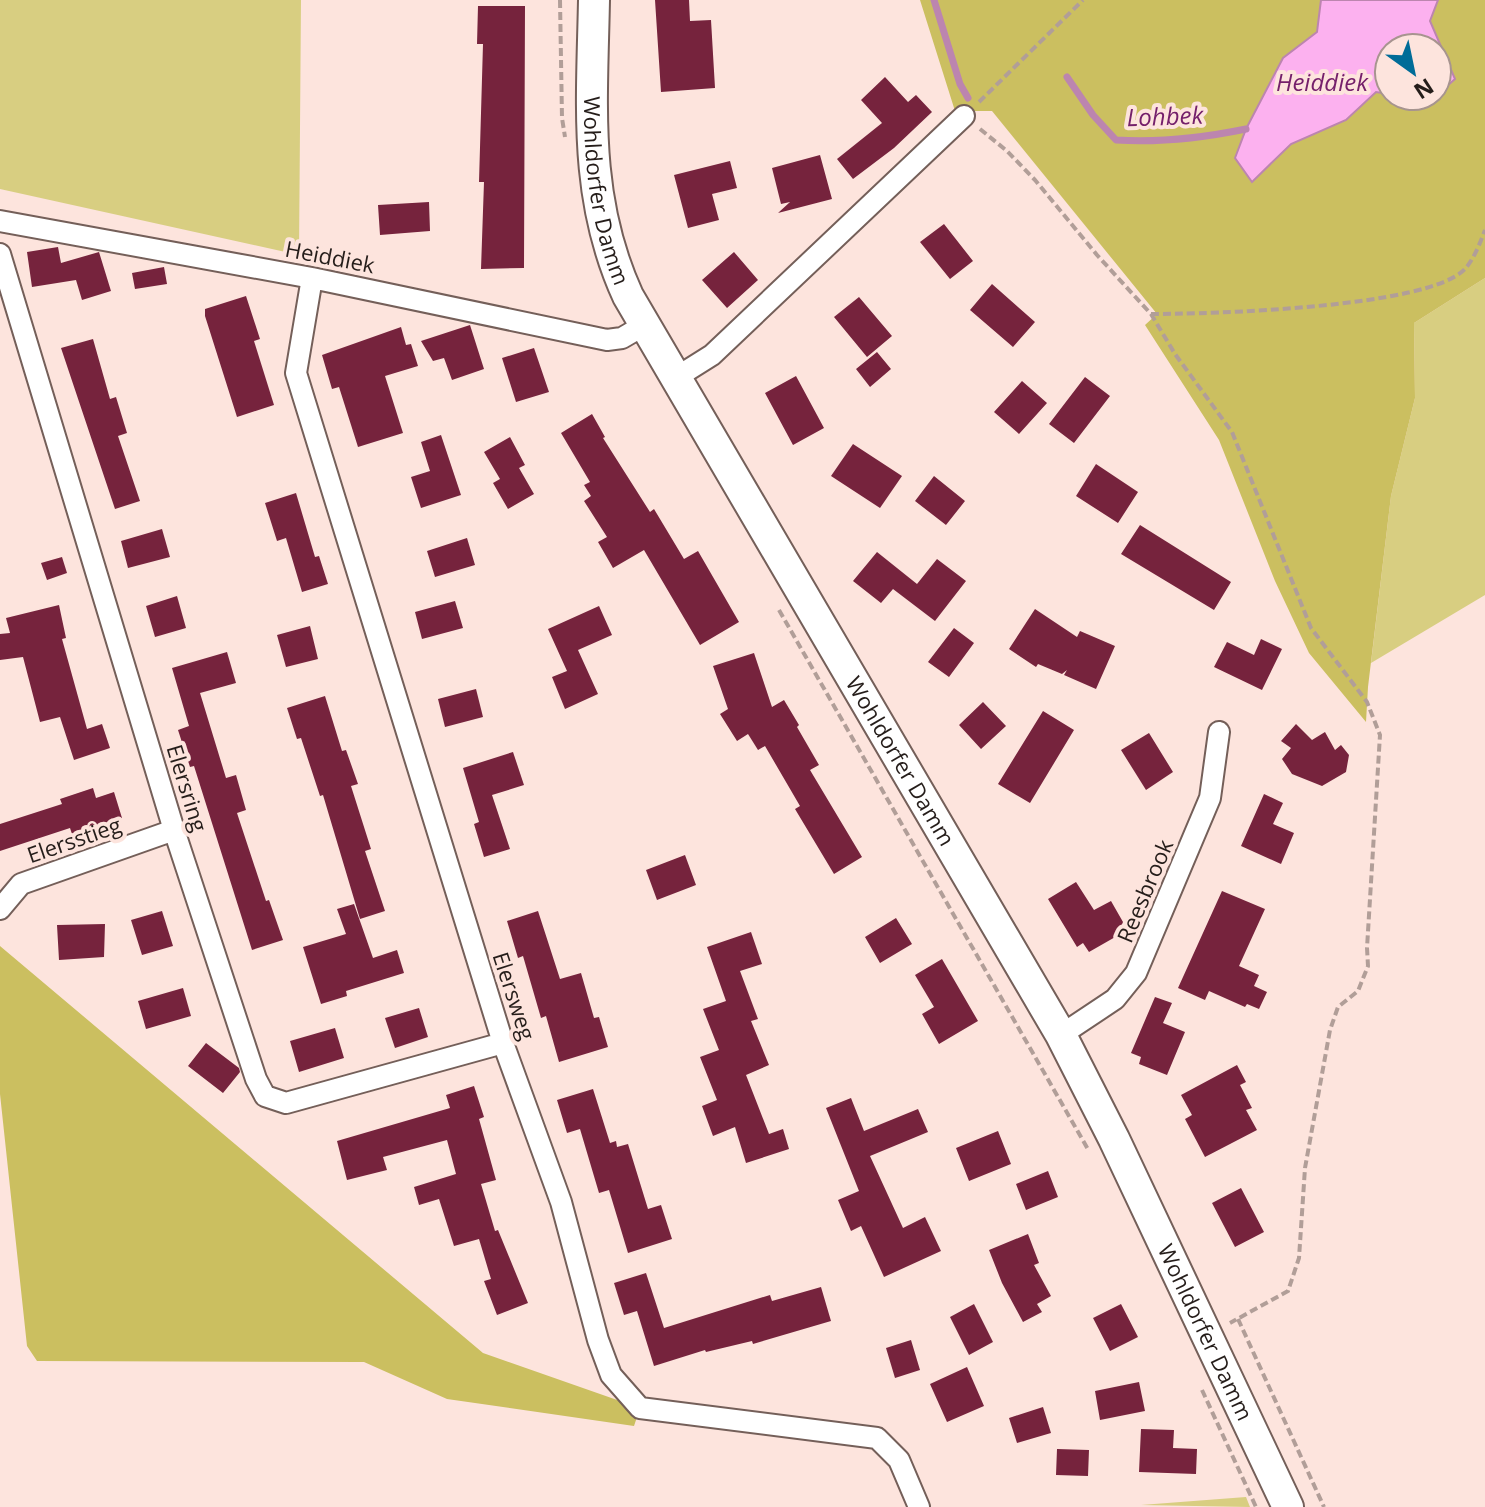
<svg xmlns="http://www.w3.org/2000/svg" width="1485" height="1507" viewBox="0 0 1485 1507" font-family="'Open Sans',sans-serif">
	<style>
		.green { fill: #d8ce81 }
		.forest { fill: #cbbf60 }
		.water { fill: #fcb1ef; stroke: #bc85af; stroke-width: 2 }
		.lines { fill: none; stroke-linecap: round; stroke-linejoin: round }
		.stream { stroke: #bc85af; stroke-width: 7 }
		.building { fill: #76233d }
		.street-casing { stroke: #745f59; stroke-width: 24 }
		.secondary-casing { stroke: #745f59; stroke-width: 34 }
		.path { stroke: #b19e98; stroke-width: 4; stroke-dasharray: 8 4; stroke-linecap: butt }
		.street { stroke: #fff; stroke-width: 20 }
		.secondary { stroke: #fff; stroke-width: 30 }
		.labels { text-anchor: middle; stroke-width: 8; stroke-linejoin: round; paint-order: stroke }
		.street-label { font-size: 22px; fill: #251d1a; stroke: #fde4dd }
		.water-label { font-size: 24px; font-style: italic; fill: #75206b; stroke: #fde4dd }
	</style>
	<rect width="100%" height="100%" fill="#fde4dd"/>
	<!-- green -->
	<path class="green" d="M0 0H301L299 255 0 189Z
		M1485 278V595L1371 663 1391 496 1415 398 1414 323Z
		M1246 1497 1250 1507 1141 1505Z"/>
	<!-- forest -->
	<path class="forest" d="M920 0H1321L1317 32 1283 59 1246 129 1235 158 1252 181 1291 144 1346 120 1376 92 1389 94V96L1433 99 1455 79 1430 21 1438 0H1485V278L1414 323 1415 398 1391 496 1368 687 1366 722 1309 653 1275 581 1219 440 1145 325 1157 314 992 111H955Z
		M0 946 483 1353 640 1408 634 1426 447 1399 364 1362 37 1361 27 1346 0 1094Z"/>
	<!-- water -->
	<path class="water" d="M1321 0H1438L1430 21 1455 79 1437 95V48H1389V94L1376 92 1346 120 1291 144 1252 182 1235 158 1246 129 1283 58 1317 32Z"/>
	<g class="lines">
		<!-- stream -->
		<path class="stream" d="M934 0 960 84 968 98
			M1067 77 1093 115 1116 140C1161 143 1202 138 1246 129"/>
	</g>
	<!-- building -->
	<path class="building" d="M655 0H689L690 21 711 20 715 88 661 92Z
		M478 6H525L524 268 481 269 484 182H479L483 44H477Z
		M885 77 908 102 916 95 932 112 894 148 853 179 837 159 882 123 861 100Z
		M820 155 832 199 778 213 790 202 781 204 772 168Z
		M730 161 737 188 712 194 719 220 688 228 674 175Z
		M429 202 430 231 380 235 378 205Z
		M944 224 973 261 950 279 920 242Z
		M58 247 61 263 99 252 111 291 82 300 76 280 32 287 27 252Z
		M734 252 758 280 727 308 702 280Z
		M164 267 167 284 135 289 132 273Z
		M992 284 1035 322 1013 347 970 310Z
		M246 296 260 339 254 341 274 405 237 417 205 316V309Z
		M859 297 892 336 867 357 834 317Z
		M470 325 484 369 452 380 444 358 433 361 421 341Z
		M401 327 406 345 411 344 418 366 385 376 403 433 358 447 339 387 332 389 322 355Z
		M93 339 110 399 116 397 127 433 118 436 140 501 115 509 61 348Z
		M534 348 549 392 516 402 502 358Z
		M877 352 891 369 870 387 856 369Z
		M796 376 824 428 793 445 765 393Z
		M1085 377 1110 396 1074 443 1049 424Z
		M1022 381 1047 403 1019 434 994 412Z
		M592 414 605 437 603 438 650 512 654 509 684 559 698 551 739 622 700 645 644 550 613 568 598 542 607 537 584 501 591 496 584 485 590 482 561 433Z
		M441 435 461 495 421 508 411 477 430 471 421 442Z
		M510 437 525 465 519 468 534 494 508 509 493 483 500 479 484 452Z
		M853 444 902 476 880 508 831 476Z
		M1096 464 1138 492 1118 523 1076 496Z
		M934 476 965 501 946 525 915 501Z
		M296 493 315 557 319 556 328 584 302 592 286 538 277 541 265 503Z
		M1140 525 1231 582 1214 610 1121 554Z
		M162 529 170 557 128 568 121 541Z
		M467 538 475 565 435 577 427 551Z
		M877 552 917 584 937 559 966 581 935 621 893 589 881 603 853 581Z
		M62 557 67 573 47 580 41 563Z
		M177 596 186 628 155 637 146 606Z
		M455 601 463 628 422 639 415 612Z
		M59 605 66 638 62 639 87 729 102 724 110 748 74 760 60 717 40 722 23 657 0 660V634L10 633 6 618Z
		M599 606 612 635 578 650 598 694 565 709 552 677 567 671 548 629Z
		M1035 609 1077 637 1080 631 1115 646 1096 689 1064 675 1067 670 1062 674 1038 664 1036 667 1009 649Z
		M310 626 318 659 286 667 277 635Z
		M954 628 974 643 949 677 928 662Z
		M1261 639 1282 649 1262 690 1214 667 1227 642 1254 655Z
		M227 652 236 683 200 693 226 778 236 775 246 810 237 813 266 901 269 900 283 940 252 950 194 766 190 767 178 730 189 726 172 668Z
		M754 653 772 707 784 700 799 725 797 727 819 765 810 770 862 857 834 874 795 809 800 806 765 746 758 750 748 734 737 741 720 714 728 709 713 666Z
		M476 689 483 717 445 727 438 699Z
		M325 696 342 751 346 750 358 784 351 786 371 849 365 851 385 911 360 919 323 795 320 796 301 738 297 739 287 708Z
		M983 702 1006 726 981 749 959 725Z
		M1043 711 1074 730 1030 803 998 784Z
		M1296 724 1312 740 1325 732 1335 750 1341 745 1349 755 1346 772 1322 786 1292 774 1282 759 1291 748 1281 741Z
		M1149 733 1173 772 1146 790 1121 750Z
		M513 752 524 785 492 795 510 849 484 857 474 824 479 822 463 768Z
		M93 788 96 798 114 792 122 818 103 824 104 827 73 837 70 828 0 851V824L62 804 60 799Z
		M1264 794 1283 803 1273 824 1294 833 1281 864 1241 846Z
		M685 855 696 885 657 900 646 870Z
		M1076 882 1094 910 1111 901 1123 922 1117 936 1089 952 1083 943 1077 947 1048 899Z
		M1222 891 1265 909 1239 966 1259 975 1254 986 1267 992 1259 1009 1247 1004 1245 1007 1209 991 1205 1000 1178 988Z
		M354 904 373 958 397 950 404 973 346 991 347 996 321 1004 303 947 346 934 337 909Z
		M162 911 173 946 142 955 131 920Z
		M538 911 560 979 581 973 594 1018 599 1017 608 1047 559 1062 546 1016 541 1018 523 956 518 958 507 921Z
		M896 918 912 944 880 963 865 937Z
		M105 924 104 957 59 960 57 925Z
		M751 932 762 964 740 971 758 1019 751 1021 769 1065 746 1075 769 1134 783 1129 789 1149 746 1163 735 1127 713 1136 702 1106 717 1100 700 1057 719 1050 703 1009 726 1001 707 947Z
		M942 959 978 1021 939 1044 922 1014 934 1007 915 975Z
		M183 988 191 1016 146 1029 138 1001Z
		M1155 997 1172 1003 1163 1023 1185 1032 1167 1075 1139 1064 1141 1057 1131 1053Z
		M419 1008 428 1037 395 1048 385 1018Z
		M335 1028 344 1058 299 1072 290 1041Z
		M206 1043 239 1068 240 1072 223 1093 188 1066Z
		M1237 1065 1246 1082 1240 1085 1252 1108 1246 1110 1257 1130 1205 1157 1185 1119 1192 1115 1181 1095Z
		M474 1086 484 1117 479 1119 496 1180 481 1184 495 1231 498 1230 528 1303 497 1315 484 1281 491 1279 479 1239 454 1246 439 1199 419 1205 414 1187 456 1174 447 1140 383 1157 387 1170 347 1180 337 1141 450 1108 446 1095Z
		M593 1089 610 1143 616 1141 617 1147 628 1144 648 1209 661 1205 672 1239 628 1253 609 1190 599 1193 580 1129 567 1133 557 1100Z
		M851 1098 864 1131 918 1109 928 1132 870 1156 903 1228 925 1217 941 1251 884 1277 861 1226 851 1231 838 1200 859 1191 826 1108Z
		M998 1131 1011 1164 969 1181 956 1148Z
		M1048 1171 1058 1197 1026 1210 1016 1184Z
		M1241 1188 1264 1232 1235 1247 1212 1203Z
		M1028 1234 1039 1263 1034 1265 1051 1296 1037 1304 1042 1312 1023 1322 1002 1283 989 1250Z
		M646 1273 664 1328 770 1295 772 1301 821 1287 831 1321 753 1344 752 1341 706 1352 705 1350 654 1366 637 1311 624 1315 614 1283Z
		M974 1304 993 1342 969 1355 950 1317Z
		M1121 1304 1138 1337 1110 1351 1093 1318Z
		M911 1340 920 1370 895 1378 886 1348Z
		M967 1367 984 1406 947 1422 930 1384Z
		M1139 1382 1145 1411 1100 1420 1095 1391Z
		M1043 1407 1051 1433 1017 1443 1009 1418Z
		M1141 1429 1174 1430 1173 1448 1197 1449 1196 1474 1139 1472Z
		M1057 1449 1089 1450 1088 1476 1056 1475Z"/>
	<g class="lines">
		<defs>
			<path id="street" d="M0 221 312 278 607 340 622 338 646 324
				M0 254 174 830 256 1079 265 1096 286 1103 503 1043
				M312 278 296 373 503 1043 561 1202 598 1340 611 1375 640 1408 877 1438 899 1460 919 1507
				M677 377 712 355 964 116
				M0 909 21 884 174 830
				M1061 1035 1115 999 1136 973 1210 798 1219 732"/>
			<g id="secondary">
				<path id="s1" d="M594 0C592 105 583 198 628 296L1061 1035 1114 1139 1288 1507"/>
			</g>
		</defs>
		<!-- street casing -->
		<use href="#street" class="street-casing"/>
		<!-- secondary casing -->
		<use href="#secondary" class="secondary-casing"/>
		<!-- path -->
		<path class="path" d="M560 0 562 118 565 137
			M979 102 1083 0
			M980 129 1007 151 1035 180 1097 255 1151 314 1175 354 1232 432 1311 628 1367 702 1380 735 1367 948 1368 966 1358 991 1338 1007 1330 1030 1305 1168 1299 1258 1288 1291 1230 1323
			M1151 314C1210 314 1428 308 1465 269 1474 259 1480 243 1485 230
			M779 610 1089 1151
			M1238 1319 1324 1507
			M1202 1390 1256 1507"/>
		<!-- street -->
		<use href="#street" class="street"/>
		<!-- secondary -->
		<use href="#secondary" class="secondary"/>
	</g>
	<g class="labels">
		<!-- street labels -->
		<g class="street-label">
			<text dy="8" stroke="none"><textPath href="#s1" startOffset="192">Wohldorfer Damm</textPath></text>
			<text transform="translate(330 257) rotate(11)" y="8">Heiddiek</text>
			<text dy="8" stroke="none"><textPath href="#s1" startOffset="840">Wohldorfer Damm</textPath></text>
			<text transform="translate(187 788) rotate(73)" y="8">Elersring</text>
			<text transform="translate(74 840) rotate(-19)" y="8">Elersstieg</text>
			<text transform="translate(1145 891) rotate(-67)" y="8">Reesbrook</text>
			<text transform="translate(514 996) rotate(72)" y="8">Elersweg</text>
			<text dy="8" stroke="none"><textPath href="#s1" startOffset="1488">Wohldorfer Damm</textPath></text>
		</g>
		<!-- water labels -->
		<g class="water-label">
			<text x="1322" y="91">Heiddiek</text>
			<text transform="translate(1165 117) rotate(-2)" y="8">Lohbek</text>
		</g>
	</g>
	<!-- north arrow -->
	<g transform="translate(1413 72) rotate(147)"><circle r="38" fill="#fde4dd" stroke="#a7948f" stroke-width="2"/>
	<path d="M0-6L14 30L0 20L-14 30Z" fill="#006c98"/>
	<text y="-12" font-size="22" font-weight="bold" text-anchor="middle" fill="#251d1a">N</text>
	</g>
</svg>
